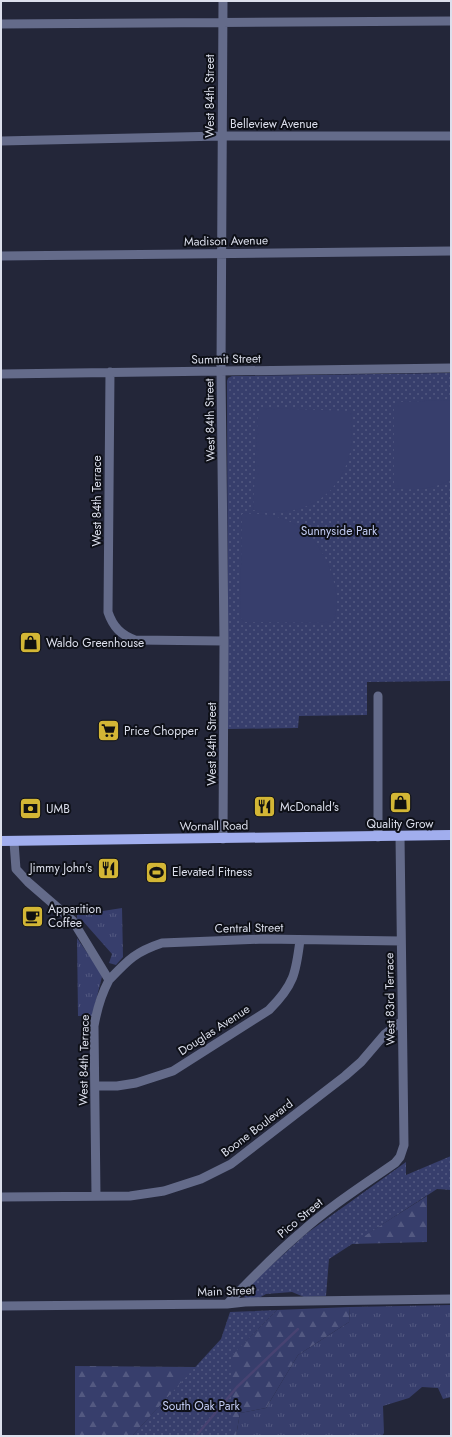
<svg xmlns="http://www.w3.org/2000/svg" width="452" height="1437" viewBox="0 0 452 1437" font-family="Jost,sans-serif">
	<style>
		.grass { fill: url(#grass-tufts) }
		.forest { fill: url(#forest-firs) }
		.park { fill: url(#park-dots) }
		.pitch { fill: #373e6c }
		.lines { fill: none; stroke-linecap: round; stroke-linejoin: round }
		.stream { stroke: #484372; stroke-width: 2.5 }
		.minor { stroke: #646b8a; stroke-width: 9 }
		.major { stroke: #a1aeee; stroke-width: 10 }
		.labels { text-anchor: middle; stroke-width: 4; stroke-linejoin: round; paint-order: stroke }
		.street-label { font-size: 12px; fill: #dcdfec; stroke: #0e1018 }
		.park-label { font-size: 12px; fill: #c2cbf2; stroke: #0e1018 }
		.poi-label { font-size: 12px; fill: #dcdfec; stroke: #0e1018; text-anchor: start }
	</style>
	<defs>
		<pattern id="grass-tufts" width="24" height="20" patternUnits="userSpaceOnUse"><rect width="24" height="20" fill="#373e6c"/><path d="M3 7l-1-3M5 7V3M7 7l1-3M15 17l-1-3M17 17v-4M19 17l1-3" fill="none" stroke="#535981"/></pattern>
		<pattern id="forest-firs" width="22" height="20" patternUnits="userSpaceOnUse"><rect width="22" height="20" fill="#373e6c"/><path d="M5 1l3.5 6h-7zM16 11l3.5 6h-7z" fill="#535981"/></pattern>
		<pattern id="park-dots" width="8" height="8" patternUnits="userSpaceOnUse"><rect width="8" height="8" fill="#373e6c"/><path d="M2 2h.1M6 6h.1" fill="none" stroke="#535981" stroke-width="1.8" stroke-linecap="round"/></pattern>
	</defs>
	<rect width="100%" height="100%" fill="#232639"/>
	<!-- grass -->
	<path class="grass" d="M122 908 123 957 116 965 109 963 112 954 81 919 78 924 77 923V915Z
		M77 938 100 971 102 977 92 1016H78Z
		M451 1305V1397L443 1399 438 1388 422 1387 409 1398 383 1406 384 1433 382 1436H236L240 1413 266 1408 298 1355 349 1322 350 1307Z"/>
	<!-- forest -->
	<path class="forest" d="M427 1196V1242L351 1244Z
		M350 1307 349 1322 298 1355 266 1408 240 1413 236 1436H158L213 1373 277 1310Z
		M75 1366 196 1367 132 1436H75Z"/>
	<!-- park -->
	<path class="park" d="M451 373V681L367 682V715L299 716 298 728 228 729 227 381 228 378 232 376Z
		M451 1156V1190L437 1189 329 1259 326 1296 304 1297 292 1292 266 1294 259 1298H246L243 1295V1291L307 1233 406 1162V1175Z
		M277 1310 231 1356V1436H132L221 1339 230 1312Z"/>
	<!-- pitch -->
	<path class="pitch" d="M451 400V479C436 489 412 491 394 488V406L398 402Z
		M262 408 351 411C352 428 353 444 348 460 334 503 296 518 253 510L258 412Z
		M242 514C261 513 279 515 296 525 325 542 345 591 333 623L244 622 240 617Z"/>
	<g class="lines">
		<!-- stream -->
		<path class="stream" d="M196 1436 237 1387 298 1329"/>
		<!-- minor -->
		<path class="minor" d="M223 1 221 371 224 641 223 839
			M1 24 451 21
			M1 141 222 136H451
			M1 256 451 251
			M110 372 108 612C113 627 121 635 135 640L224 641
			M1 374 451 368
			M378 696V837
			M14 842 16 869 28 882 73 921 109 980C101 995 97 1009 94 1026L96 1196
			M109 980C128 960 135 952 162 943L264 939 401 941
			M95 1086H117L136 1083 173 1071 269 1010C294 985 296 973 300 940
			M1 1197 130 1196 164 1191 201 1179 231 1164 345 1076 361 1062 385 1034 402 1021
			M227 1304C250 1280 273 1256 299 1234 329 1207 362 1186 395 1163L400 1157 404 1145 400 836
			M1 1306 227 1304 245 1302 451 1299"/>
		<!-- major -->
		<path class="major" d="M1 841 451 835"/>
	</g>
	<!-- icons -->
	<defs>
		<symbol id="shop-square" viewBox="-11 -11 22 22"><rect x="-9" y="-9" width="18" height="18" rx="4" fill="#d3b635" stroke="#0e1018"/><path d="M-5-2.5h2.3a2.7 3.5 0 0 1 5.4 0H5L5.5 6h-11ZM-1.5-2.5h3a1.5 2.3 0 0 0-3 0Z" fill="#111"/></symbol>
		<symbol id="supermarket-square" viewBox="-11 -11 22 22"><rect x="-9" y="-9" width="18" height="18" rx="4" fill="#d3b635" stroke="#0e1018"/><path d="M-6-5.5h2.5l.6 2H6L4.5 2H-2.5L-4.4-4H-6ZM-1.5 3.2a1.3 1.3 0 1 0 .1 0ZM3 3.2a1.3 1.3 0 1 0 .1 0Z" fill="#111"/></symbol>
		<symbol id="restaurant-square" viewBox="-11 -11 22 22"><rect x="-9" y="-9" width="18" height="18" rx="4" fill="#d3b635" stroke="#0e1018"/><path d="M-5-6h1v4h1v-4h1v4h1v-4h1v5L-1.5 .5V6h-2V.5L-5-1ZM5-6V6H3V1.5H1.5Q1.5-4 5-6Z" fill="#111"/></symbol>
		<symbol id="bank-square" viewBox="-11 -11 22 22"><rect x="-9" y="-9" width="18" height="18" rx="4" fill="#d3b635" stroke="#0e1018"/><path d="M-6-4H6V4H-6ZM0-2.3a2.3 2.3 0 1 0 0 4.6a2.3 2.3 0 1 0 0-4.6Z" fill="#111"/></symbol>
		<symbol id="stadium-square" viewBox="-11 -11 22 22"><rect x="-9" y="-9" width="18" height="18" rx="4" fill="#d3b635" stroke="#0e1018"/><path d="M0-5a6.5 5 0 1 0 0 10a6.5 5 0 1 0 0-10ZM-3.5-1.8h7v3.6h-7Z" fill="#111"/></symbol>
		<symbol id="cafe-square" viewBox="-11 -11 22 22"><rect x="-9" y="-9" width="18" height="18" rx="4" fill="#d3b635" stroke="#0e1018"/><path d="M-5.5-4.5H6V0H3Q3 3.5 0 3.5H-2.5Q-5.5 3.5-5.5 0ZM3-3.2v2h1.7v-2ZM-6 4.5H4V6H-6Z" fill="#111"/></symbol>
	</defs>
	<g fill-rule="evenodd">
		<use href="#shop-square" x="18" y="630" width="25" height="25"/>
		<use href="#supermarket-square" x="96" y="718" width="25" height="25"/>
		<use href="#shop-square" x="388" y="790" width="25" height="25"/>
		<use href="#restaurant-square" x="252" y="794" width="25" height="25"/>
		<use href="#bank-square" x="18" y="796" width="25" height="25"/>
		<use href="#restaurant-square" x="96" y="856" width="25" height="25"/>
		<use href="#stadium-square" x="144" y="860" width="25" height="25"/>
		<use href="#cafe-square" x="20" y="904" width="25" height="25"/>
	</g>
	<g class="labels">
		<!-- street labels -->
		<g class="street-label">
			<text transform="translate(210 96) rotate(-90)" y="4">West 84th Street</text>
			<text x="274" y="128">Belleview Avenue</text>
			<text transform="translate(226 241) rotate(-1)" y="4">Madison Avenue</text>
			<text transform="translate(226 359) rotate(-1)" y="4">Summit Street</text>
			<text transform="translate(210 420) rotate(-91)" y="4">West 84th Street</text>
			<text transform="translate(97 501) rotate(-90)" y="4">West 84th Terrace</text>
			<text transform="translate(212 744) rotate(-90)" y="4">West 84th Street</text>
			<text transform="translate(214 826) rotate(-1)" y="4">Wornall Road</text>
			<text transform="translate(249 928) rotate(-1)" y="4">Central Street</text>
			<text transform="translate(390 999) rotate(-91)" y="4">West 83rd Terrace</text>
			<text transform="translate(214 1030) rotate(-33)" y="4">Douglas Avenue</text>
			<text transform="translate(84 1060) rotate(-89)" y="4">West 84th Terrace</text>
			<text transform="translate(257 1128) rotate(-37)" y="4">Boone Boulevard</text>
			<text transform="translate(300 1218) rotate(-40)" y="4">Pico Street</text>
			<text transform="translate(226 1291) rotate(-2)" y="4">Main Street</text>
		</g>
		<!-- park labels -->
		<g class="park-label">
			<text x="339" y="535">Sunnyside Park</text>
			<text x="201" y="1410">South Oak Park</text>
		</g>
		<!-- poi labels -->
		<g class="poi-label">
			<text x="46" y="647">Waldo Greenhouse</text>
			<text x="124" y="735">Price Chopper</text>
			<text x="280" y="811">McDonald's</text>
			<text x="46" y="813">UMB</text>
			<text x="400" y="828" text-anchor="middle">Quality Grow</text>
			<text x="92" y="872" text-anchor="end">Jimmy John's</text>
			<text x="172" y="876">Elevated Fitness</text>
			<text x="48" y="913">Apparition<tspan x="48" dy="14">Coffee</tspan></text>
		</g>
	</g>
	<!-- border -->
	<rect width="452" height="1437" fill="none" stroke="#dcdfec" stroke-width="4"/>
</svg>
